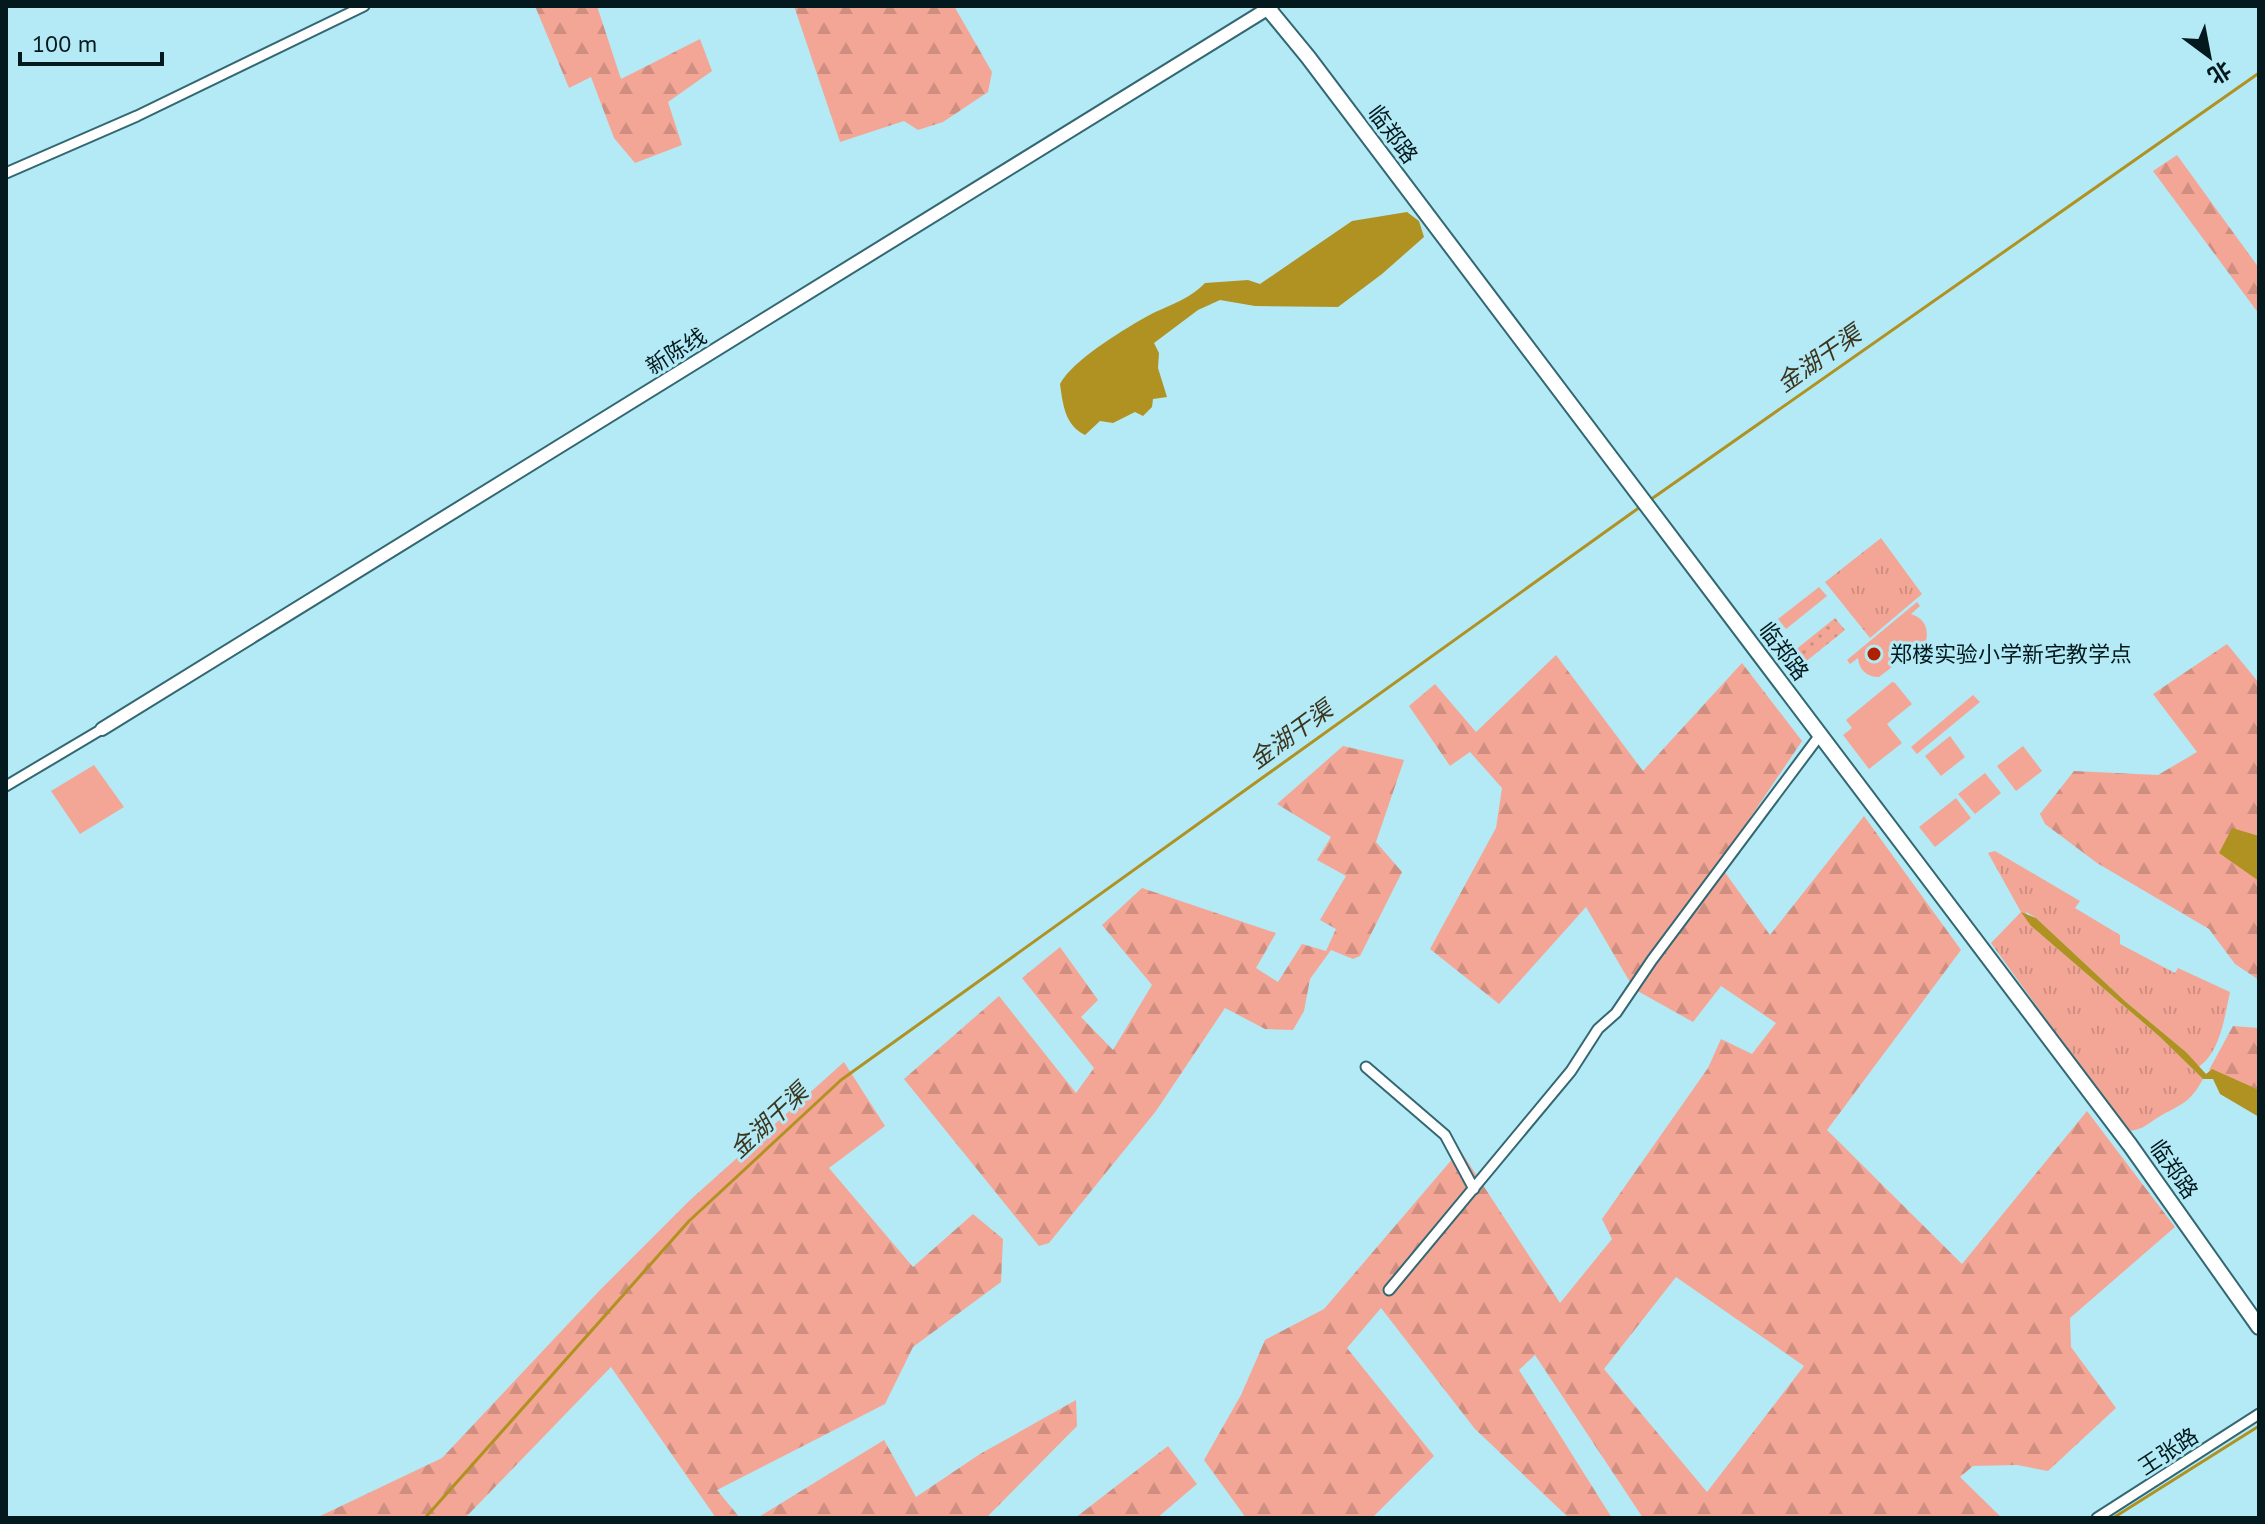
<svg xmlns="http://www.w3.org/2000/svg" width="2265" height="1524" viewBox="0 0 2265 1524" font-family="'PT Sans','Noto Sans SC',sans-serif">
	<style>
		.grass { fill: url(#grass-tufts) }
		.forest { fill: url(#forest-firs); fill-rule: evenodd }
		.park { fill: url(#park-dots) }
		.garden { fill: #f4a696 }
		.water { fill: #b09222 }
		.lines { fill: none; stroke-linecap: round; stroke-linejoin: round }
		.stream { stroke: #b09222; stroke-width: 3 }
		.minor-casing { stroke: #336872; stroke-width: 13 }
		.tertiary-casing { stroke: #336872; stroke-width: 16 }
		.secondary-casing { stroke: #336872; stroke-width: 18 }
		.minor { stroke: #fff; stroke-width: 9 }
		.tertiary { stroke: #fff; stroke-width: 12 }
		.secondary { stroke: #fff; stroke-width: 14 }
		.poi-dot { fill: #af2103; stroke: #b3eaf6; stroke-width: 3 }
		.labels { text-anchor: middle; stroke-width: 6; stroke-linejoin: round; paint-order: stroke }
		.street-label { font-size: 22px; fill: #03191d; stroke: #b3eaf6 }
		.poi-label { font-size: 22px; fill: #03191d; stroke: #b3eaf6; text-anchor: start }
		.water-label { font-size: 24px; font-style: italic; fill: #3c351e; stroke: #b3eaf6 }
	</style>
	<defs>
		<pattern id="grass-tufts" width="24" height="20" patternUnits="userSpaceOnUse" patternTransform="scale(2)"><rect width="24" height="20" fill="#f4a696"/><path d="M3 7l-1-3M5 7V3M7 7l1-3M15 17l-1-3M17 17v-4M19 17l1-3" fill="none" stroke="#d08e81"/></pattern>
		<pattern id="forest-firs" width="22" height="20" patternUnits="userSpaceOnUse" patternTransform="scale(2)"><rect width="22" height="20" fill="#f4a696"/><path d="M5 1l3.5 6h-7zM16 11l3.5 6h-7z" fill="#d08e81"/></pattern>
		<pattern id="park-dots" width="8" height="8" patternUnits="userSpaceOnUse" patternTransform="scale(2)"><rect width="8" height="8" fill="#f4a696"/><path d="M2 2h.1M6 6h.1" fill="none" stroke="#d08e81" stroke-width="1.8" stroke-linecap="round"/></pattern>
	</defs>
	<rect width="100%" height="100%" fill="#b3eaf6"/>
	<!-- grass -->
	<path class="grass" d="M1881 538 1922 594 1870 638 1825 582Z
		M1995 851 2080 901 2075 908 2120 935V944L2175 973 2178 968 2230 992C2225 1015 2220 1054 2198 1067L2186 1052 2126 1002 2036 918 2026 912 2031 926 2160 1037 2203 1079C2189 1105 2180 1104 2157 1118 2145 1126 2142 1130 2127 1131L1991 943 2021 912 1988 853Z"/>
	<!-- forest -->
	<path class="forest" d="M535 6H597L621 79 700 39 712 71 668 102 682 145 635 163 614 138 591 77 569 88Z
		M794 6H954L992 72 988 92 943 122 918 130 904 121 840 142Z
		M2177 155 2259 268V314L2153 171Z
		M2227 644 2259 683V980L2235 964 2209 929 2097 863 2045 824 2040 814 2074 771 2158 775 2197 752 2153 694Z
		M1556 655 1643 771 1742 663 1802 741 1719 864 1770 935 1864 816 1961 950 1827 1130 1962 1264 2087 1111 2175 1227 2070 1318 2071 1347 2116 1408 2048 1471 2017 1465 1973 1466 1960 1477 2002 1518H1643L1535 1355 1519 1370 1612 1518H1569L1475 1429 1381 1308 1347 1348 1434 1456 1372 1518H1246L1204 1460 1241 1395 1265 1340 1324 1309 1460 1150 1560 1303 1612 1239 1602 1219 1708 1068 1721 1039 1752 1054 1776 1023 1721 986 1693 1022 1634 989 1586 907 1499 1004 1430 949 1496 828 1502 788 1470 752 1450 766 1409 706 1435 684 1476 732ZM1676 1277 1804 1366 1707 1492 1604 1369Z
		M1343 746 1404 760 1376 842 1402 872 1360 956 1353 959 1331 950 1310 979 1304 1011 1293 1030 1265 1029 1225 1008 1156 1111 1049 1243 1039 1246 904 1079 999 996 1076 1093 1094 1068 1022 978 1060 947 1098 1000 1081 1017 1113 1050 1152 985 1102 925 1142 888 1276 933 1256 968 1278 982 1302 944 1326 951 1336 929 1320 920 1346 876 1317 860 1331 837 1277 804Z
		M2233 1026 2259 1028V1090L2209 1070Z
		M844 1062 885 1126 829 1168 913 1267 973 1214 1003 1239 1001 1282 913 1347 885 1404 717 1490 740 1518H716L611 1367 465 1518H316L442 1458 601 1289 689 1201Z
		M1076 1400 1077 1426 986 1518H757L884 1440 916 1497 980 1454Z
		M1168 1446 1197 1484 1157 1518H1075Z"/>
	<!-- park -->
	<path class="park" d="M1835 618 1845 630 1804 663 1794 651Z"/>
	<!-- garden -->
	<path class="garden" d="M1819 587 1827 596 1786 629 1778 619Z
		M1917 602 1920 606 1911 614C1924 618 1929 628 1926 641L1879 677C1867 677 1859 670 1858 658L1850 664 1847 660Z
		M1892 682 1895 683 1912 704 1887 724 1902 743 1869 769 1843 735 1852 728 1846 720Z
		M1973 695 1980 702 1917 754 1911 747Z
		M1950 736 1965 757 1941 776 1925 756Z
		M2023 746 2042 771 2016 791 1997 766Z
		M94 765 124 807 80 834 51 791Z
		M1985 773 2001 793 1975 814 1958 794Z
		M1956 798 1971 818 1935 847 1919 827Z"/>
	<!-- water -->
	<path class="water" d="M1407 212 1419 221 1424 237 1382 274 1338 307 1255 306 1220 300 1198 310 1154 343 1159 353 1158 368 1167 397 1153 399 1152 407 1143 416 1135 412 1113 423 1100 421 1085 435C1065 425 1063 405 1060 384 1073 360 1120 332 1144 318 1167 305 1186 302 1205 283L1248 280 1260 284 1352 221Z
		M2232 828 2259 836V881L2219 853Z
		M2021 912 2036 918 2126 1002 2186 1052 2206 1074 2212 1069 2259 1090V1117L2220 1094 2213 1079H2203L2160 1037 2031 926Z"/>
	<g class="lines">
		<!-- stream -->
		<path class="stream" d="M1650 500 2259 73
			M425 1518 689 1221 841 1080 1640 507
			M2113 1518 2259 1426"/>
		<defs>
			<path id="minor" d="M6 173 137 116 364 6
				M6 786 102 729
				M1366 1067 1445 1135 1474 1189
				M1389 1290 1571 1071 1598 1029 1616 1013 1652 960 1820 735
				M2097 1518 2259 1414"/>
			<path id="tertiary" d="M102 729 1272 6"/>
			<path id="secondary" d="M1266 6 1308 57 2130 1145 2259 1327"/>
		</defs>
		<!-- minor casing -->
		<use href="#minor" class="minor-casing"/>
		<!-- tertiary casing -->
		<use href="#tertiary" class="tertiary-casing"/>
		<!-- secondary casing -->
		<use href="#secondary" class="secondary-casing"/>
		<!-- minor -->
		<use href="#minor" class="minor"/>
		<!-- tertiary -->
		<use href="#tertiary" class="tertiary"/>
		<!-- secondary -->
		<use href="#secondary" class="secondary"/>
	</g>
	<!-- markers -->
	<circle class="poi-dot" cx="1874" cy="654" r="8"/>
	<g class="labels">
		<!-- street labels -->
		<g class="street-label">
			<text transform="translate(1393 134) rotate(53)" y="8">临郑路</text>
			<text transform="translate(676 351) rotate(-32)" y="8">新陈线</text>
			<text transform="translate(1784 651) rotate(53)" y="8">临郑路</text>
			<text transform="translate(2174 1169) rotate(55)" y="8">临郑路</text>
			<text transform="translate(2168 1451) rotate(-33)" y="8">王张路</text>
		</g>
		<!-- poi labels -->
		<g class="poi-label">
			<text x="1890" y="662">郑楼实验小学新宅教学点</text>
		</g>
		<!-- water labels -->
		<g class="water-label">
			<text transform="translate(1819 359) rotate(-35)" y="8">金湖干渠</text>
			<text transform="translate(1291 735) rotate(-36)" y="8">金湖干渠</text>
			<text transform="translate(769 1121) rotate(-43)" y="8">金湖干渠</text>
		</g>
	</g>
	<!-- border -->
	<rect width="2265" height="1524" fill="none" stroke="#03191d" stroke-width="16"/>
	<!-- north arrow -->
	<g transform="translate(2209 56) rotate(148)" stroke="#b3eaf6" stroke-width="6" paint-order="stroke">
	<path d="M0-6L14 30L0 20L-14 30Z" fill="#03191d"/>
	<text y="-12" font-size="22" font-weight="bold" text-anchor="middle" fill="#03191d">北</text>
	</g>
	<!-- scale -->
	<path d="M20 52v12h142v-12" fill="none" stroke="#03191d" stroke-width="4"/>
	<text x="32" y="52" font-size="24" fill="#03191d" stroke="#b3eaf6" stroke-width="6" paint-order="stroke">100 m</text>
</svg>
